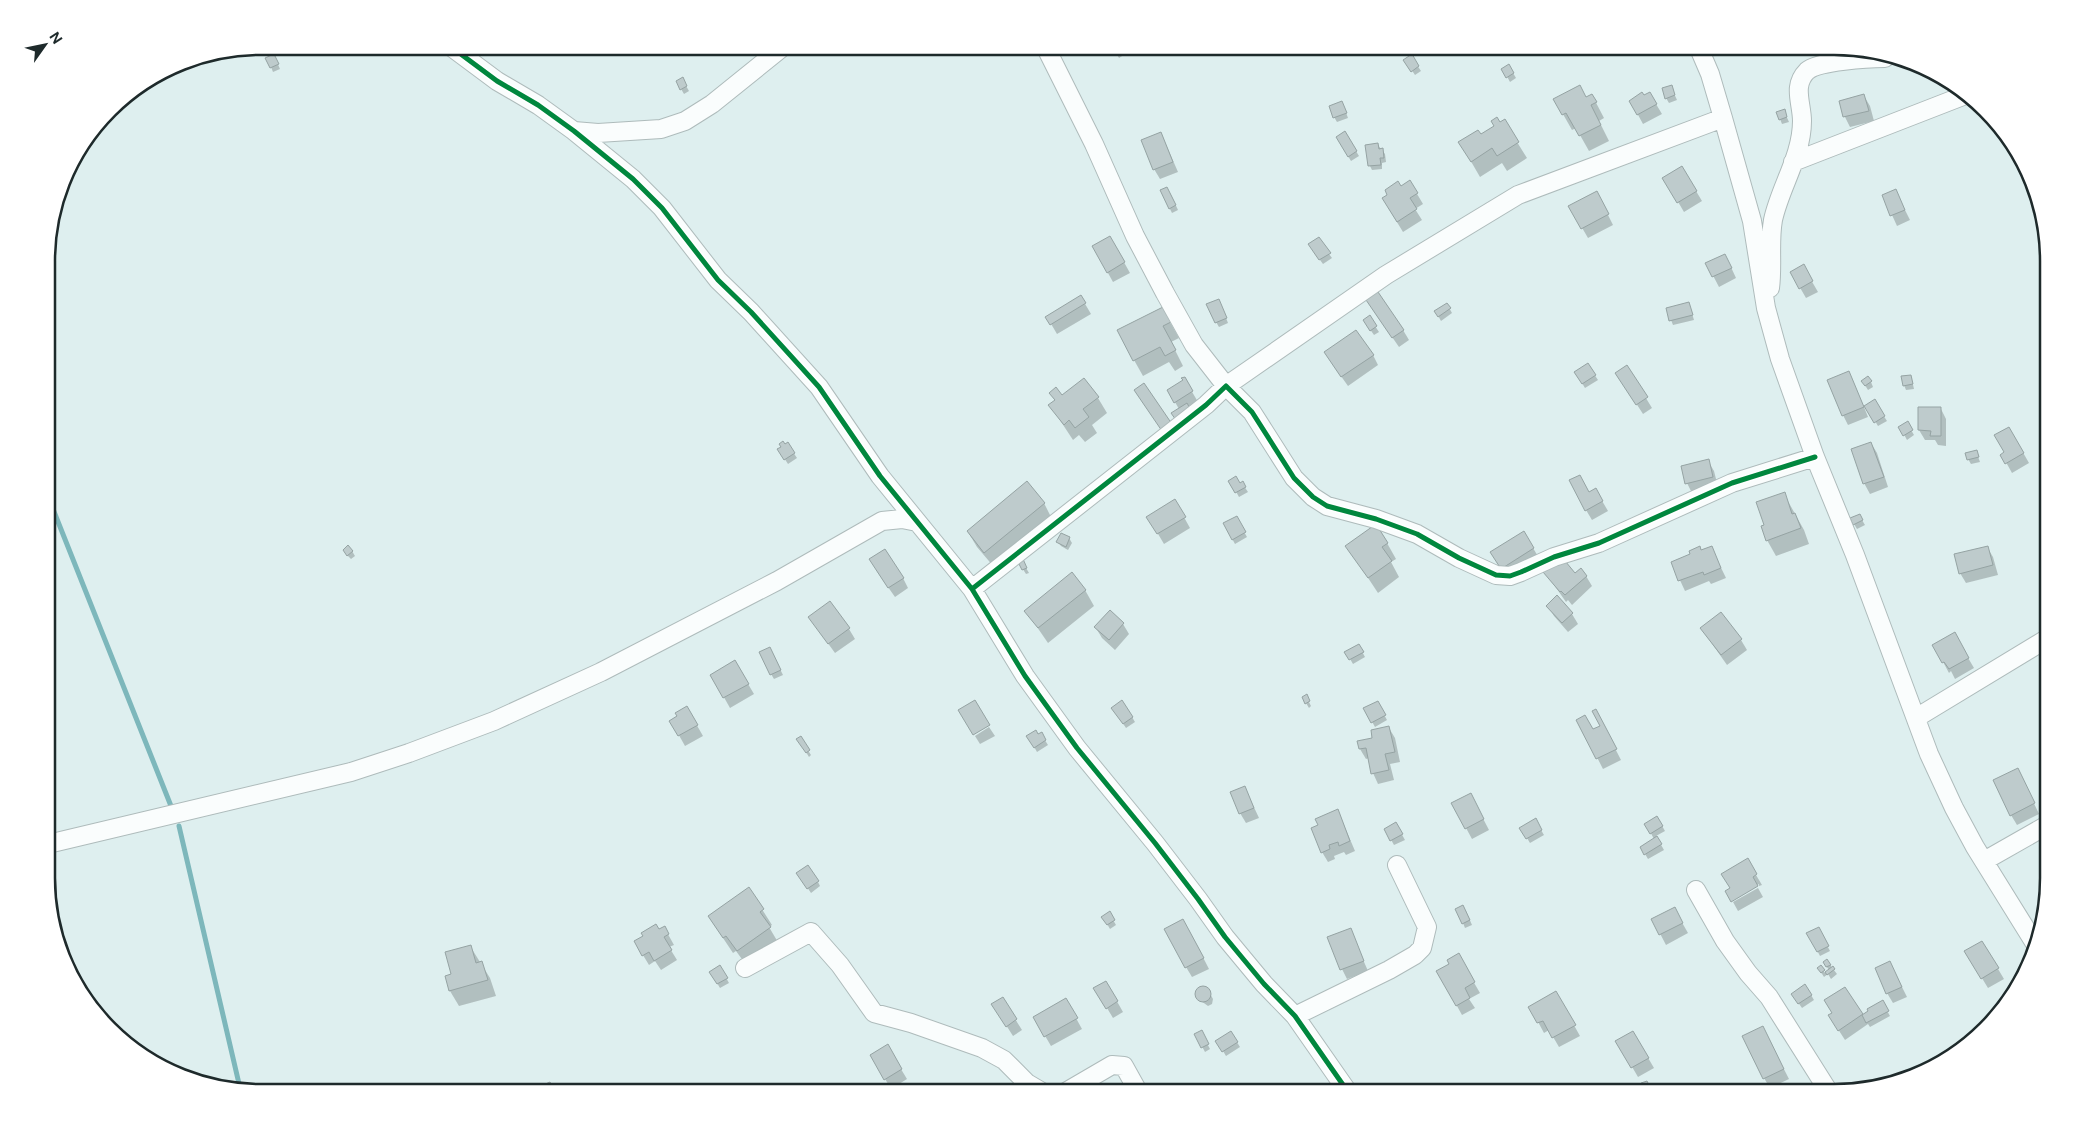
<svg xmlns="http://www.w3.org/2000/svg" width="2095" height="1139" viewBox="0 0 2095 1139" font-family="'Public Sans',sans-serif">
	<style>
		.shadow { fill: #0003 }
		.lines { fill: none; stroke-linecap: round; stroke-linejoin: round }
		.stream { stroke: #7db7bb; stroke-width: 5 }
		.building { fill: #becbcc; stroke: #95a3a3 }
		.minor-casing { stroke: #aebbbb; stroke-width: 20 }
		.minor { stroke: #fafdfd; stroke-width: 18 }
		.cycleway-casing { stroke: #fff; stroke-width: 8 }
		.cycleway { stroke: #00873e; stroke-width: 5 }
		.rim { fill: none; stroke: #1e2a2b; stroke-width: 2.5 }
	</style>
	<rect width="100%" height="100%" fill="#deefef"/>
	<!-- shadow -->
	<path class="shadow" d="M609 46H622L624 53 616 56Z
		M646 46H658L650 52Z
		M1112 46H1138L1119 58Z
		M1411 56 1421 71 1415 75 1405 60Z
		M276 60 280 69 273 72 271 67Z
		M1509 66 1516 78 1510 82 1503 69Z
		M682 79 689 91 684 94 677 82Z
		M1671 87 1677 100 1669 103 1666 98Z
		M1650 94 1662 114 1643 124 1631 102Z
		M1592 95 1604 118 1599 121 1609 141 1589 151 1576 128 1572 130 1555 100 1586 98Z
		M1864 96 1870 106 1874 121 1850 127 1845 117 1841 102Z
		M1977 103H1978L1991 118 1983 119Z
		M1344 107 1348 118 1337 122 1334 117Z
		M1784 111 1789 122 1782 124 1780 119Z
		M1504 121 1527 158 1507 171 1502 163 1480 177 1469 158 1480 136Z
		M1161 133 1178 172 1160 179 1154 169Z
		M1345 133 1359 156 1351 161 1337 138Z
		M1377 144 1385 154 1386 162 1382 163V169L1372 170 1370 166Z
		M1664 178 1696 191 1702 201 1684 212Z
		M1410 182 1423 204 1415 209 1422 220 1403 232 1389 209 1401 188Z
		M1895 190 1910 220 1897 226 1883 195Z
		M1161 191 1170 193 1178 210 1172 213Z
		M1602 203 1613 225 1588 238 1570 207Z
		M1110 237 1130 273 1113 282 1093 246Z
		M1312 249 1329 254 1332 258 1323 264Z
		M1707 264 1730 265 1736 278 1719 287Z
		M1803 266 1818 292 1806 298 1791 272Z
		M1081 297 1091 314 1057 334 1047 317Z
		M1447 304 1452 313 1441 321 1436 312Z
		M1689 304 1694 320 1673 325 1671 320Z
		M1221 305 1228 323 1219 327 1216 322Z
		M1162 308 1179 338 1171 342 1183 366 1175 371 1169 362 1143 376 1134 360Z
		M1372 308 1403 330 1409 340 1399 347Z
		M1369 317 1379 332 1374 335 1367 325Z
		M1373 355 1378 365 1348 386 1331 362Z
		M1588 365 1598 380 1585 388 1576 373Z
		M1627 367 1652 408 1643 414 1623 383Z
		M1848 373 1864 407 1874 401 1887 421 1878 426 1866 406 1864 407 1868 417 1848 425 1843 415Z
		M1911 376 1914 389 1906 390 1904 385Z
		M1184 378 1198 402 1181 427 1179 409 1168 390 1184 381Z
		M1863 382H1871L1873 387 1868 390Z
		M1051 393 1062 397 1098 398 1107 413 1092 425 1097 433 1085 442 1079 435 1073 440 1050 405 1055 401Z
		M1919 408 1941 409 1946 419V446L1938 445 1935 440H1925L1919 430Z
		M1907 423 1914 435 1907 440 1900 427Z
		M2009 428 2029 463 2012 473 2002 455 2006 453Z
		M787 443 797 458 788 464 779 450Z
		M1871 443 1877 453 1888 487 1870 494 1864 483Z
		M1976 451 1980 462 1971 464 1968 459Z
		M1708 461 1714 471 1718 487 1692 493 1687 483Z
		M1230 481 1240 485 1242 483 1248 492 1239 497Z
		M1588 493 1601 499 1608 511 1592 520 1586 510Z
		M1784 494 1804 530 1809 544 1776 556 1767 540Z
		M1175 501 1190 528 1164 544 1148 517Z
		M1044 503 1052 519 994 567 977 547 968 532Z
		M1236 518 1247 537 1235 544 1224 524Z
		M1862 520 1865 525 1857 529 1854 524Z
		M1069 538 1072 543 1068 550 1061 546 1058 542Z
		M1387 543 1396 559 1391 562 1399 577 1378 593 1347 546Z
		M1711 547 1726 578 1711 584 1709 581 1685 591 1672 563Z
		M1987 547 1993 557 1998 575 1966 583 1960 573Z
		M1533 548 1539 558 1507 578 1497 562Z
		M352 551 355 556 351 559 347 555Z
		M1022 561 1029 573 1026 574 1019 563Z
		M876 570 903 578 908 588 895 597Z
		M1545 572 1586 576 1592 586 1572 605 1568 600 1566 602Z
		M1085 590 1094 606 1048 643 1026 611Z
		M1548 606 1572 614 1578 624 1568 632 1554 616Z
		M809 617 849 629 855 639 835 653Z
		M1123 624 1129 634 1115 650 1102 638 1096 628Z
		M1701 628 1741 640 1747 650 1727 665Z
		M1954 634 1974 668 1955 679 1951 671 1949 673 1934 645Z
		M1359 646 1365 657 1353 664 1346 652Z
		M772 653 783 675 774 679 771 674Z
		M735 662 754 694 730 708 712 676Z
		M1306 696 1311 706 1309 708 1303 698Z
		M1377 702 1387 720 1375 727 1365 709Z
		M687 708 703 736 685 746 671 721Z
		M1116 713 1132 717 1135 722 1126 728Z
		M1578 720 1593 731 1602 726 1601 721 1621 760 1603 769Z
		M989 727 995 736 980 744 975 736Z
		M1389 728 1395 738 1400 762 1390 764 1394 780 1378 784 1373 773 1369 758 1366 759 1360 749Z
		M1041 734 1048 745 1037 752 1028 736Z
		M800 738 811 755 809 757 801 744Z
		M2023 780 2039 814 2017 825 2011 815Z
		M1245 788 1259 818 1246 823 1240 813Z
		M1453 804 1476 805 1489 830 1472 839Z
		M1338 811 1355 851 1346 855 1344 852 1334 856 1335 859 1328 862 1322 852 1319 826Z
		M1657 817 1665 831 1656 836 1664 850 1648 859 1641 847 1654 839 1646 824Z
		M1535 820 1544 835 1530 843 1521 828Z
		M1396 824 1405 840 1394 845 1385 829Z
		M1747 860 1762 885 1759 886V884L1732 900 1731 888Z
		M801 878 818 882 820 886 811 893Z
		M1758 888 1763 897 1738 911 1733 902Z
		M749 889 772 925 769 927 779 944 747 966 736 951 733 953 709 917Z
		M1466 911 1472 925 1465 928 1463 923Z
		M1109 913 1116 925 1110 929 1103 917Z
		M1680 919 1688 933 1666 945 1653 920Z
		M664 927 674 945 669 947 677 960 661 970 655 961 649 965 635 942Z
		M1818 928 1830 951 1820 956 1808 933Z
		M1189 930 1209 969 1192 977 1186 967Z
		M1350 930 1368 971 1347 979 1342 969Z
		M1982 942 2004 979 1988 988 1966 952Z
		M470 946 490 978 496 996 459 1006 450 991 446 977 453 974Z
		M1458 955 1480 993 1469 999 1475 1008 1462 1015 1438 972 1451 964Z
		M1827 961 1837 974 1831 979 1828 974 1824 977 1819 969 1821 967 1825 973 1829 970 1824 963Z
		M1890 963 1907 997 1893 1003 1887 993Z
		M720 967 729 983 720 988 711 973Z
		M1106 982 1123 1012 1113 1018 1095 988Z
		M1202 987 1208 990 1213 999 1212 1004 1208 1006 1197 998 1198 990Z
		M1844 988 1863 1016 1882 1002 1890 1016 1870 1027 1868 1024 1845 1040 1836 1026 1833 1014Z
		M1556 993 1580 1036 1559 1047 1549 1030 1544 1033 1530 1007Z
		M1811 995 1814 1000 1802 1008 1795 998Z
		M1002 998 1022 1030 1013 1036 999 1014Z
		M1066 1000 1082 1029 1051 1046 1034 1017Z
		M1201 1032 1210 1049 1205 1052 1196 1035Z
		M1633 1032 1654 1068 1638 1077 1617 1041Z
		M1231 1033 1240 1047 1226 1056 1217 1041Z
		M1768 1038 1789 1079 1770 1088 1764 1078Z
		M887 1046 907 1079 891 1089 871 1055Z
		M1643 1084 1650 1087 1652 1092H1646Z"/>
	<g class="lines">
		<!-- stream -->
		<path class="stream" d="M47 494 171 806
			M179 826 240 1088"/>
	</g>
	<!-- building -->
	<path class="building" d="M608 46H622L616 52H613Z
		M274 54 279 64 270 68 265 58Z
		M1412 54 1419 66 1411 72 1403 60Z
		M1509 64 1514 73 1506 78 1501 69Z
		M683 77 687 86 680 90 676 81Z
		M1580 85 1586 97 1592 94 1597 102 1591 105 1601 125 1579 136 1566 113 1562 115 1553 99Z
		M1672 85 1675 95 1665 99 1662 88Z
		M1642 92 1644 95 1650 92 1657 104 1637 115 1629 101Z
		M1864 94 1869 111 1843 117 1839 101Z
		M1342 101 1347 113 1333 118 1329 106Z
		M1976 102H1977L1988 113 1979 115Z
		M1785 109 1787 117 1779 120 1776 112Z
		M1497 117 1500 122 1505 119 1519 142 1497 156 1492 148 1471 162 1458 142 1478 130 1481 134 1494 126 1491 121Z
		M1345 131 1357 151 1348 157 1336 137Z
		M1161 132 1173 162 1153 170 1141 140Z
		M1378 143 1379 149 1383 148 1384 158H1380L1381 165 1368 166 1365 145Z
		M1682 166 1697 191 1677 203 1662 178Z
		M1410 180 1418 193 1410 198 1417 209 1397 222 1382 198 1387 195 1385 190 1398 181 1401 186Z
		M1167 187 1176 205 1169 209 1160 190Z
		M1896 189 1905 210 1890 216 1882 195Z
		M1597 191 1609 214 1581 229 1568 206Z
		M1110 236 1125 262 1107 273 1092 246Z
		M1319 237 1331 253 1319 260 1308 244Z
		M1725 254 1732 268 1712 277 1705 263Z
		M1804 264 1813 281 1799 289 1790 272Z
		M1376 289 1404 330 1392 338 1364 297Z
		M1081 295 1086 303 1050 325 1045 317Z
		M1219 299 1227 318 1215 323 1206 304Z
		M1689 302 1693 315 1669 321 1666 308Z
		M1447 303 1451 308 1438 317 1434 311Z
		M1163 307 1171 322 1163 326 1176 350 1165 356 1160 347 1133 361 1117 330Z
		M1370 315 1377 326 1370 331 1363 320Z
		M1356 330 1374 355 1341 377 1324 352Z
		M1588 363 1596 375 1582 384 1574 372Z
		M1627 365 1648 397 1636 405 1615 373Z
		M1849 371 1864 407 1842 416 1827 380Z
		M1911 375 1913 384 1903 386 1901 376Z
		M1868 376 1872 381 1865 386 1861 381Z
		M1185 377 1193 391 1174 403 1167 390 1183 380 1181 378Z
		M1084 378 1099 397 1083 409 1089 417 1075 428 1069 420 1064 425 1048 405 1055 400 1049 393 1056 387 1062 395Z
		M1144 383 1172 424 1162 431 1134 390Z
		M1875 399 1885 416 1874 423 1864 406Z
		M1187 403 1193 414 1178 423 1171 413Z
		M1918 407H1941V436H1930L1931 431 1918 430Z
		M1908 421 1913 430 1903 436 1898 427Z
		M2009 427 2024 453 2005 464 2000 455 2004 452 1994 435Z
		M783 441 785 444 788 442 795 453 784 460 777 449 781 447 779 444Z
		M1871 442 1884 477 1863 484 1851 449Z
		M1977 450 1979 457 1967 460 1965 453Z
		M1709 459 1713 477 1685 484 1681 466Z
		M1580 475 1589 492 1596 488 1603 501 1585 511 1569 480Z
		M1236 476 1240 483 1243 481 1246 487 1235 493 1228 481Z
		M1027 481 1045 503 984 553 967 531Z
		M1785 492 1792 514 1795 513 1801 528 1766 541 1761 526 1764 525 1756 502Z
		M1175 499 1186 517 1157 534 1146 517Z
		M1860 514 1863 520 1853 525 1850 518Z
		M1237 516 1246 532 1232 540 1223 523Z
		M1376 524 1388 543 1382 547 1392 561 1368 578 1345 546Z
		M1524 531 1534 548 1501 569 1490 552Z
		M1061 533 1070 537 1066 547 1056 542Z
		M348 545 353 551 347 556 343 550Z
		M1700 546 1701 550 1712 546 1721 568 1704 575 1703 572 1678 581 1671 562 1690 554 1689 551Z
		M1988 546 1993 565 1959 574 1954 554Z
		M885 549 904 578 888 588 869 559Z
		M1561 556 1575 573 1581 568 1587 576 1565 595 1561 591 1560 592 1543 572Z
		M1023 559 1027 568 1022 570 1018 562Z
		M1072 572 1086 590 1038 628 1024 611Z
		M1557 595 1573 613 1562 623 1546 606Z
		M830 601 850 628 828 644 808 617Z
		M1110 610 1124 623 1109 640 1094 627Z
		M1721 612 1742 639 1721 655 1700 628Z
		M1955 632 1969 658 1949 669 1944 662 1942 663 1932 645Z
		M1359 644 1364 652 1349 660 1344 652Z
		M770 647 781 670 770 675 759 652Z
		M735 660 749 684 723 698 710 675Z
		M1307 694 1310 701 1305 704 1302 697Z
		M975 700 990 725 973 735 958 710Z
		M1122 700 1133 717 1123 724 1111 708Z
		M1378 701 1386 715 1371 723 1363 708Z
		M687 706 698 725 678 736 669 721 677 716 675 713Z
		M1596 709 1617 749 1596 759 1576 720 1585 715 1593 729 1600 726 1592 711Z
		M1389 726 1395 752 1385 754 1389 770 1371 774 1366 748 1359 749 1357 741 1372 738 1371 730Z
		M1036 730 1038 734 1042 732 1046 740 1034 748 1026 736Z
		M801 736 810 750 806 753 796 739Z
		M2018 768 2035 803 2010 816 1993 780Z
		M1245 786 1254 808 1239 814 1230 792Z
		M1471 793 1484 819 1465 829 1451 803Z
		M1338 809 1350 841 1339 846 1338 842 1329 845 1330 849 1321 853 1311 828 1318 825 1315 819Z
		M1657 816 1663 826 1650 834 1644 824Z
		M1536 818 1542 830 1526 839 1519 828Z
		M1396 822 1403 834 1390 841 1384 829Z
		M1657 836 1662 844 1644 855 1640 847Z
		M1748 858 1757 874 1753 877 1758 886 1731 902 1725 891 1730 888 1721 874Z
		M808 865 819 881 807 889 796 873Z
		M749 887 764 909 760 912 771 927 737 951 726 936 723 938 708 916Z
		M1463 905 1470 920 1462 924 1455 909Z
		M1675 907 1683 923 1659 935 1651 919Z
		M1110 911 1115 920 1107 925 1101 917Z
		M1183 919 1204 958 1185 968 1164 929Z
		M656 924 659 929 665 926 669 934 664 937 672 950 654 961 649 952 642 956 634 941 643 936 641 933Z
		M1819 927 1829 946 1817 952 1806 933Z
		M1351 928 1364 961 1340 970 1327 937Z
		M1982 941 1999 968 1981 979 1964 951Z
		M471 945 476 963 482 961 488 980 449 991 445 976 451 974 445 952Z
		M1459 953 1475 982 1465 988 1470 998 1456 1006 1436 971 1449 964 1447 960Z
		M1827 959 1831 965 1826 967 1823 962Z
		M1890 961 1902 987 1886 994 1875 968Z
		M720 965 728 978 717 984 709 972Z
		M1821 965 1825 970 1821 973 1817 968Z
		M1833 966 1835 969 1827 975 1825 972Z
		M1106 981 1118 1001 1106 1009 1093 988Z
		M1805 984 1812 995 1798 1004 1791 994Z
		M1195 994a8 8 0 1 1 16 0a8 8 0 1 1-16 0Z
		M1845 987 1863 1014 1838 1031 1828 1015 1832 1013 1824 1000Z
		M1556 991 1576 1025 1552 1038 1543 1021 1537 1023 1528 1007Z
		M1003 997 1017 1019 1006 1027 991 1004Z
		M1066 998 1078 1018 1044 1037 1033 1017Z
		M1883 1000 1889 1011 1866 1023 1862 1015 1868 1011 1867 1009Z
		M1763 1026 1784 1069 1763 1079 1742 1036Z
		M1202 1030 1209 1044 1201 1048 1194 1034Z
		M1231 1031 1238 1042 1222 1052 1215 1041Z
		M1633 1031 1649 1058 1631 1068 1615 1041Z
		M888 1044 902 1069 884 1080 870 1055Z
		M1647 1081 1650 1087 1644 1090 1641 1083Z
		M550 1082 555 1091 538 1093 536 1088Z"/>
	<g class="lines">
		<defs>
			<path id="minor" d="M450 46 497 81 538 105 574 131 633 179 662 208 718 280 751 312 819 387 880 476 972 589 1025 676 1077 748 1155 843 1198 899 1225 937 1264 984 1295 1016 1348 1092
				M1045 46 1094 144 1135 236 1165 293 1194 345 1226 386 1386 275 1518 195 1723 118
				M1698 46 1710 74 1723 118 1752 221 1766 308 1780 359 1815 457 1855 555 1929 754 1954 808 1975 847 2034 942
				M574 131 598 133 661 129 685 121 712 104 784 46
				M1793 162 1968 94
				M1770 288C1773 266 1769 242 1773 220 1780 187 1802 156 1802 121 1802 103 1792 86 1807 71 1818 61 1869 58 1885 58
				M972 589 1206 405 1226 386 1252 412 1294 478 1313 497 1327 506 1376 519 1417 534 1459 558 1496 575 1510 576 1521 572 1554 557 1599 543 1732 483 1815 457
				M1916 718 2048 638
				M48 844 351 772 409 753 494 721 601 672 777 581 882 521 902 519 917 522
				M1984 861 2049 824
				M1696 890 1725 941 1748 973 1769 997 1829 1092
				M745 968 811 932 840 965 874 1013 911 1023 982 1048 1004 1060 1027 1083 1044 1093
				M1295 1016 1389 970 1415 955 1422 948 1427 927 1397 865
				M1064 1093 1112 1065 1124 1066 1139 1093"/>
		</defs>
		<!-- minor casing -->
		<use href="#minor" class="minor-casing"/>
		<!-- minor -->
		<use href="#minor" class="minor"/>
		<defs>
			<path id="cycleway" d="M450 46 497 81 538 105 574 131 633 179 662 208 718 280 751 312 819 387 880 476 972 589 1025 676 1077 748 1155 843 1198 899 1225 937 1264 984 1295 1016 1348 1092
				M972 589 1206 405 1226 386 1252 412 1294 478 1313 497 1327 506 1376 519 1417 534 1459 558 1496 575 1510 576 1521 572 1554 557 1599 543 1732 483 1815 457"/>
		</defs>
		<!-- cycleway casing -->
		<use href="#cycleway" class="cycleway-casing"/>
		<!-- cycleway -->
		<use href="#cycleway" class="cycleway"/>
	</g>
	<!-- crop -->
	<path d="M0 0H2095V1139H0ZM261 55H1834A206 206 0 0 1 2040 261V878A206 206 0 0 1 1834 1084H261A206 206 0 0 1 55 878V261A206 206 0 0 1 261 55Z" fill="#fff" fill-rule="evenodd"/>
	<path class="rim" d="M261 55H1834A206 206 0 0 1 2040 261V878A206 206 0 0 1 1834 1084H261A206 206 0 0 1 55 878V261A206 206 0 0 1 261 55Z"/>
	<!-- north arrow -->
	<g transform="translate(45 45) rotate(57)" stroke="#ffffff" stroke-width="4" paint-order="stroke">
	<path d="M0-4L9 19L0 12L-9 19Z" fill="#1e2a2b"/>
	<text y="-8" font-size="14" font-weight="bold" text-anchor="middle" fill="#1e2a2b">N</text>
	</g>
</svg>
